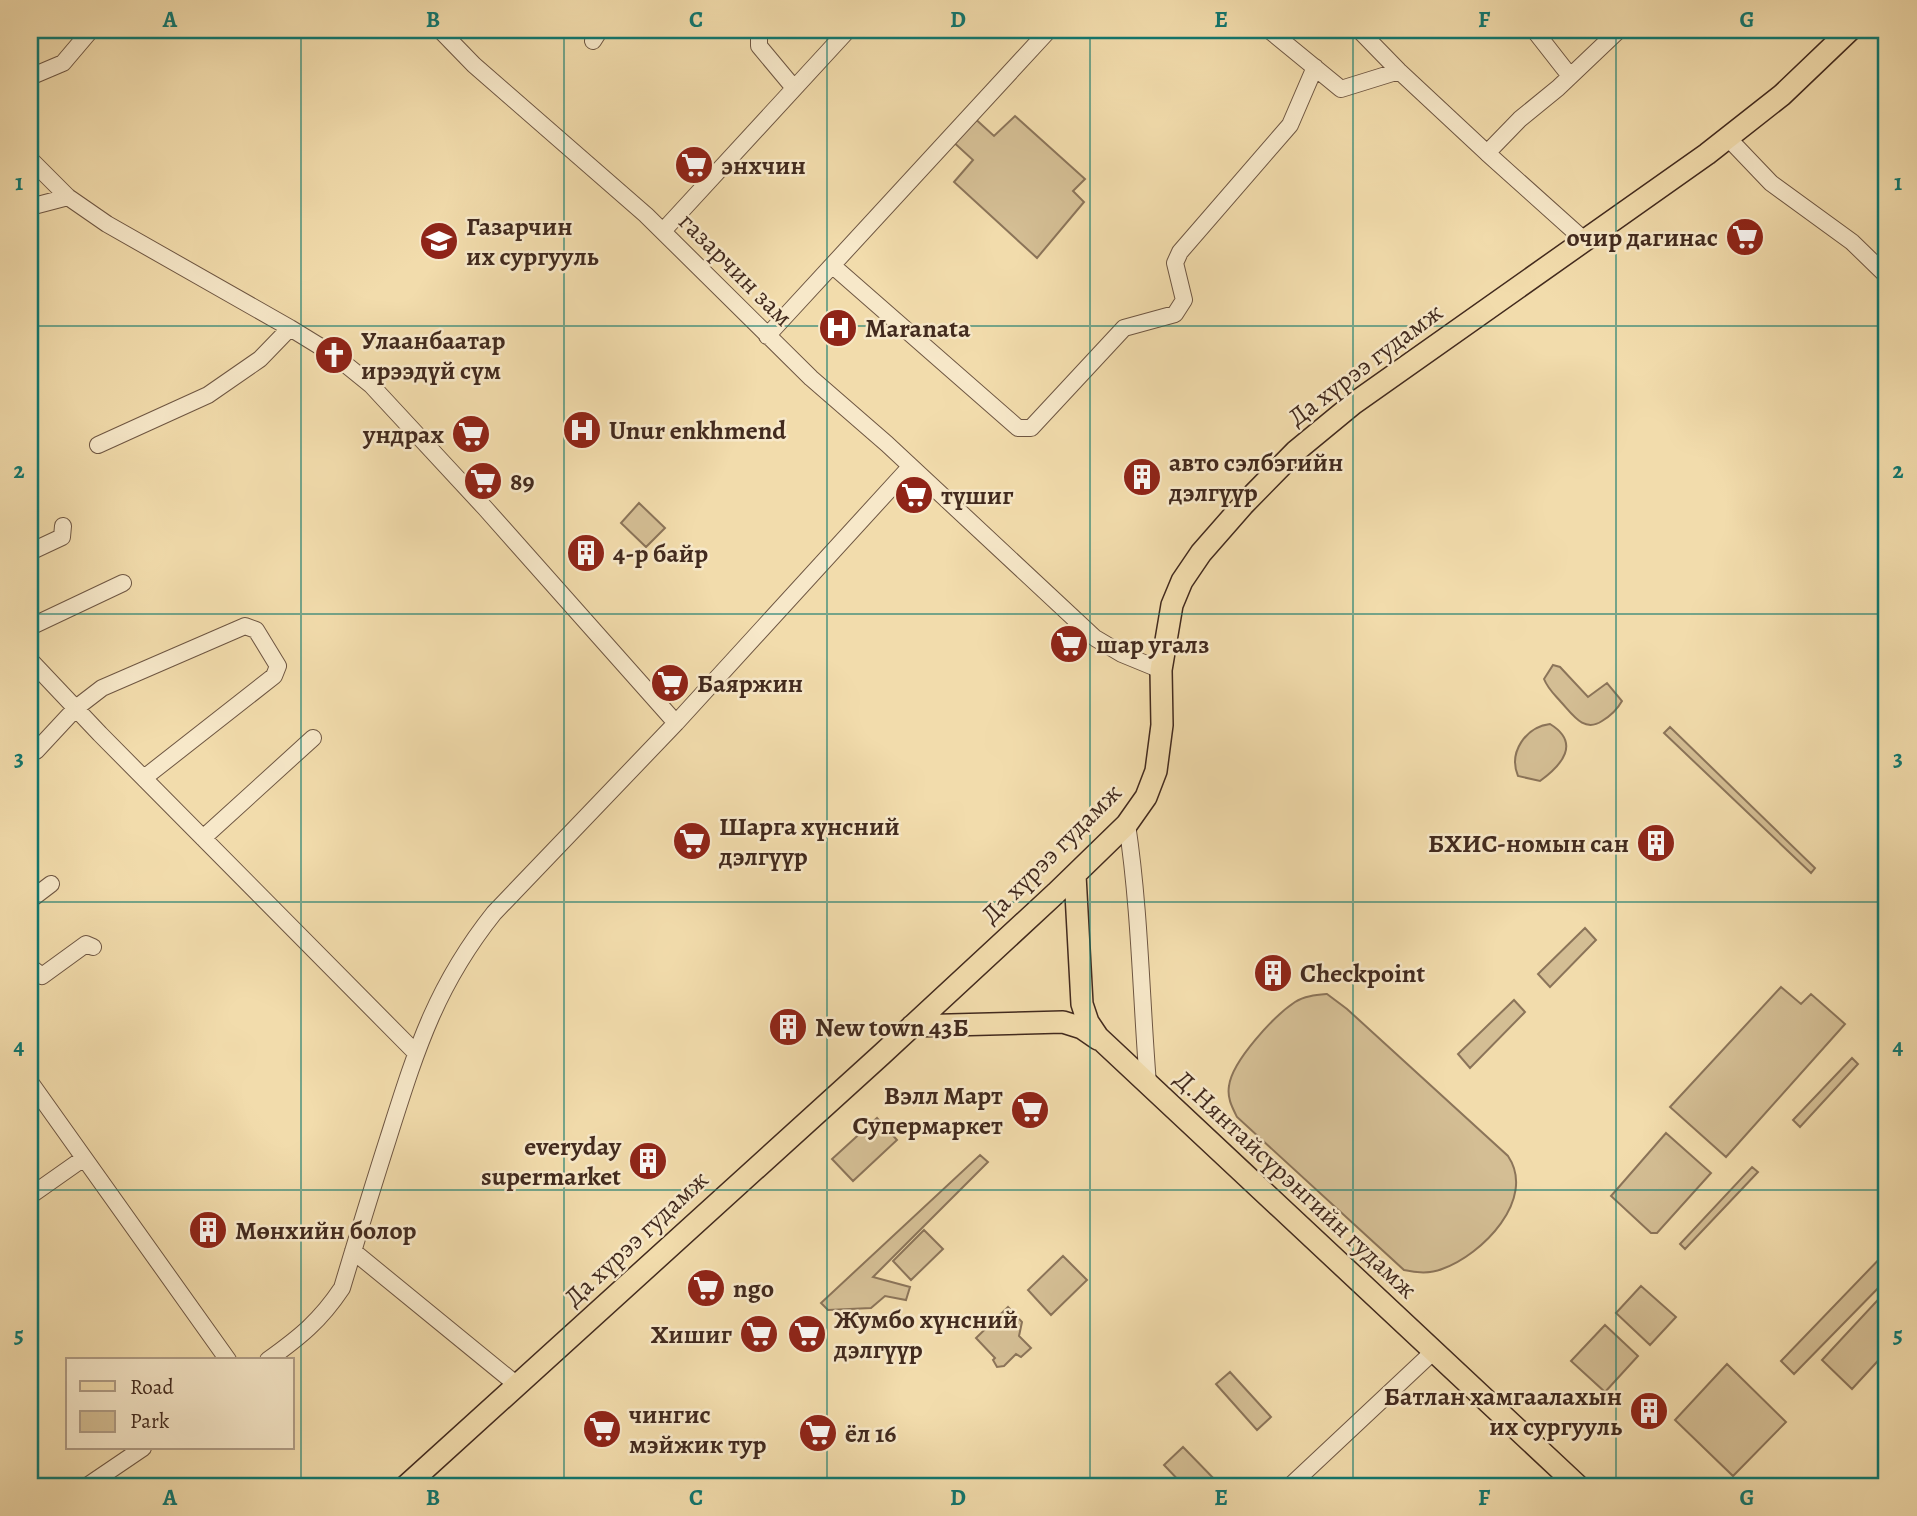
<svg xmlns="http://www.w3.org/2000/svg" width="1917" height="1516" viewBox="0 0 1917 1516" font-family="Alegreya,serif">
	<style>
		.green { fill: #d4be94; stroke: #8b7459; stroke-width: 2 }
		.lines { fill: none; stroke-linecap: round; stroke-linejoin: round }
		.minor-casing { stroke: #6e5642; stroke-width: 18 }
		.major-casing { stroke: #422a1e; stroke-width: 24 }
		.minor { stroke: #f7e8c9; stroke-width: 16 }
		.major { stroke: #f2dcac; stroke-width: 21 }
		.grid { fill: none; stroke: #0f766e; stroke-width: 2; stroke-opacity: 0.55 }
		.labels { text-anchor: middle; stroke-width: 5; stroke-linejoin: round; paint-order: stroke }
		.poi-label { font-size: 26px; font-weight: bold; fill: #422a1e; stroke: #f7e8c9; text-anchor: start }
		.street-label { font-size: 26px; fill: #422a1e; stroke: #f7e8c9 }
		.neatline { fill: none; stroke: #0f766e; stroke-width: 2.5 }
		.grid-label { font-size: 23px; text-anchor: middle; font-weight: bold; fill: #0f766e }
	</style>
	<rect width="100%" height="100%" fill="#f2dcac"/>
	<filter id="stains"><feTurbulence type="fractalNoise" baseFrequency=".00286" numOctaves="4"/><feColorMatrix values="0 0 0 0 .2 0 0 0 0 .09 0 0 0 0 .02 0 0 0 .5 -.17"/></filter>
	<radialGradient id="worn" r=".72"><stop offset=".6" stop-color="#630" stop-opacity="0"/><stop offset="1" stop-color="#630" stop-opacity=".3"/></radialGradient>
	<!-- green -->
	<path class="green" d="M971 115 994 136 1015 116 1085 179 1073 191 1084 202 1037 258 954 182 973 160 950 139Z
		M639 503 665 528 646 547 621 523Z
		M1553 665 1560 667 1588 697 1607 683 1622 701C1617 710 1612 715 1602 721 1584 733 1573 715 1561 702 1554 694 1548 689 1544 679Z
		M1550 724C1581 743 1562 765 1540 781L1518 776C1508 752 1526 727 1550 724Z
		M1670 727 1815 868 1811 873 1664 733Z
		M1585 928 1596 940 1550 987 1538 974Z
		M1781 987 1801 1004 1811 994 1845 1024 1726 1157 1670 1107Z
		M1327 994 1347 1009 1508 1156C1537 1199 1482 1255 1442 1269 1430 1274 1417 1273 1404 1270L1237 1117C1232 1107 1227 1098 1229 1086 1232 1061 1274 1016 1295 1002 1304 996 1316 995 1327 994Z
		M1514 1000 1525 1012 1470 1068 1458 1054Z
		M1852 1058 1858 1064 1800 1127 1793 1120Z
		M877 1118 897 1140 853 1181 832 1159Z
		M1666 1133 1711 1173 1657 1233H1651L1611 1196Z
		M980 1155 988 1162 873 1277 910 1287 906 1300 885 1296 871 1308 828 1310 821 1303Z
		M1752 1167 1758 1172 1685 1249 1680 1244Z
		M924 1230 943 1249 911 1280 893 1261Z
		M1887 1251V1279L1794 1374 1781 1361Z
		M1063 1256 1087 1280 1051 1315 1028 1290Z
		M1641 1286 1676 1317 1650 1345 1616 1313Z
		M1887 1290V1351L1852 1389 1822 1360Z
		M1008 1307 1022 1322 1019 1336 1031 1348 1021 1357 1016 1354 1004 1366 997 1367 993 1360 995 1358 976 1338Z
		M1605 1325 1638 1356 1605 1392 1571 1361Z
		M1727 1364 1786 1422 1733 1476 1675 1420Z
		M1230 1372 1271 1417 1257 1430 1216 1384Z
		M1183 1447 1221 1486H1184L1164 1465Z"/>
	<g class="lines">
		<defs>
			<path id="minor" d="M440 30 474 65 646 215 811 378 887 444 1095 638 1122 654 1161 670
				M759 30V46L794 88
				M1269 30 1341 89 1399 71
				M1359 30 1399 71 1487 153
				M1534 30 1570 76
				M593 41 600 30
				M30 77 63 63 91 30
				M1728 138 1771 183 1852 242 1887 276
				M30 159 68 197 107 224 290 328 334 355 371 385 485 508 676 723
				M30 207 68 197
				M663 231 848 30
				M1584 240 1487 153 1520 119 1558 88 1619 30
				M833 266 1018 428H1031L1124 328 1175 314 1184 300 1175 263 1180 252 1290 125 1315 67
				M767 336 1049 30
				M98 445 208 395 260 359 290 328
				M30 552 62 537 63 526
				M30 627 123 583
				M30 660 100 734 415 1052
				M36 751 76 708 102 688 245 626 256 630 278 666 274 676 144 778
				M1127 824C1140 910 1141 997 1148 1084
				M203 838 313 738
				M30 900 51 884
				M30 967 42 976 86 944 93 947
				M30 1082 228 1360
				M30 1196 84 1158
				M353 1251 517 1385
				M268 1360C300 1337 320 1321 342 1288 357 1238 372 1189 388 1139 416 1051 435 987 494 913L676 723 910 467
				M87 1486 143 1448
				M1290 1486 1434 1351"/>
			<path id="major" d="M1075 875 1082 1004 1088 1022 1098 1037 1578 1486
				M912 1026 1063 1022 1082 1028 1098 1039
				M406 1486 881 1055 1056 893 1127 824 1146 797 1156 771 1162 725 1161 670 1172 605 1182 581 1201 553 1243 505 1296 451 1353 404 1707 154 1782 95 1850 30"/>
		</defs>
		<!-- minor casing -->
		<use href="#minor" class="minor-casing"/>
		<!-- major casing -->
		<use href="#major" class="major-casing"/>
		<!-- minor -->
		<use href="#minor" class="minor"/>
		<!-- major -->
		<use href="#major" class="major"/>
	</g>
	<!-- grid -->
	<path class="grid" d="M301 30V1486M564 30V1486M827 30V1486M1090 30V1486M1353 30V1486M1616 30V1486M30 326H1887M30 614H1887M30 902H1887M30 1190H1887"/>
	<!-- icons -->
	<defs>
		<symbol id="supermarket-disc" viewBox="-11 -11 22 22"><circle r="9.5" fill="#8f2418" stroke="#f7e8c9"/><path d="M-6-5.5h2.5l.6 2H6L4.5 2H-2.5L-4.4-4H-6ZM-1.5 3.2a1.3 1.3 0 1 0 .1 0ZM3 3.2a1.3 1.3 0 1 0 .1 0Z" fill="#fff"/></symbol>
		<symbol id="school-disc" viewBox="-11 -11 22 22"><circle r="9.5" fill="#8f2418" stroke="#f7e8c9"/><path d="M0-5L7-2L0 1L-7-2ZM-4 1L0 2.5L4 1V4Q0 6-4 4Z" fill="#fff"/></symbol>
		<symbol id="hospital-disc" viewBox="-11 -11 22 22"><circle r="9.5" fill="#8f2418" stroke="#f7e8c9"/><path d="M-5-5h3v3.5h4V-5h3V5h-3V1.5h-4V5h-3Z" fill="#fff"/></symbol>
		<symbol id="church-disc" viewBox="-11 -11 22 22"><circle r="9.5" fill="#8f2418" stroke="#f7e8c9"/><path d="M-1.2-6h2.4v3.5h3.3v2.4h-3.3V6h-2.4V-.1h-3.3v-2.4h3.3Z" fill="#fff"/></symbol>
		<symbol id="building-disc" viewBox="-11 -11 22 22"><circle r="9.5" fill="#8f2418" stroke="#f7e8c9"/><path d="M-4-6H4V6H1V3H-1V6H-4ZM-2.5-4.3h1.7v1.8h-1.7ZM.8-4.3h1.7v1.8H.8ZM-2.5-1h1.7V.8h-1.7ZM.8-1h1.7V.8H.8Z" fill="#fff"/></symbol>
	</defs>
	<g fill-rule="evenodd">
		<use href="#supermarket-disc" x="672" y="143" width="44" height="44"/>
		<use href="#supermarket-disc" x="1723" y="215" width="44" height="44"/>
		<use href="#school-disc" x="417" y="219" width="44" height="44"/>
		<use href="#hospital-disc" x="816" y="306" width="44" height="44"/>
		<use href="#church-disc" x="312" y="333" width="44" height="44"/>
		<use href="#hospital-disc" x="560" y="408" width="44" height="44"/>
		<use href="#supermarket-disc" x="449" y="412" width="44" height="44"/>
		<use href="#building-disc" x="1120" y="455" width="44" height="44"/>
		<use href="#supermarket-disc" x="461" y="459" width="44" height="44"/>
		<use href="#supermarket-disc" x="892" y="473" width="44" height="44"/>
		<use href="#building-disc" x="564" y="531" width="44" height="44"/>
		<use href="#supermarket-disc" x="1047" y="622" width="44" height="44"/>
		<use href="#supermarket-disc" x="648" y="661" width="44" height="44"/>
		<use href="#supermarket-disc" x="670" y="819" width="44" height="44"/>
		<use href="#building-disc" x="1634" y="821" width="44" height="44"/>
		<use href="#building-disc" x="1251" y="951" width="44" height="44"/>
		<use href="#building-disc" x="766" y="1005" width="44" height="44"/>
		<use href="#supermarket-disc" x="1008" y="1088" width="44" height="44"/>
		<use href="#building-disc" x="626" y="1139" width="44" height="44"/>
		<use href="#building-disc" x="186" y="1208" width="44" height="44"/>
		<use href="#supermarket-disc" x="684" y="1266" width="44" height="44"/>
		<use href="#supermarket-disc" x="737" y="1312" width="44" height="44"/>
		<use href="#supermarket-disc" x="785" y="1312" width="44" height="44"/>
		<use href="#building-disc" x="1627" y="1389" width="44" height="44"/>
		<use href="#supermarket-disc" x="580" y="1407" width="44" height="44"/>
		<use href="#supermarket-disc" x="796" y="1411" width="44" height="44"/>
	</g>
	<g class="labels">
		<!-- poi labels -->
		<g class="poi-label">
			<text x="721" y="174">энхчин</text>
			<text x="466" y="235">Газарчин<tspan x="466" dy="30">их сургууль</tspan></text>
			<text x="1718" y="246" text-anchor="end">очир дагинас</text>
			<text x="865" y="337">Maranata</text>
			<text x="361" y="349">Улаанбаатар<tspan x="361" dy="30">ирээдүй сүм</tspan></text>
			<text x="609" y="439">Unur enkhmend</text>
			<text x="444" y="443" text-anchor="end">ундрах</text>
			<text x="1169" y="471">авто сэлбэгийн<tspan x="1169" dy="30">дэлгүүр</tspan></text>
			<text x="510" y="490">89</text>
			<text x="941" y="504">түшиг</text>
			<text x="613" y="562">4-р байр</text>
			<text x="1096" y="653">шар угалз</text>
			<text x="697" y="692">Баяржин</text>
			<text x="719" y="835">Шарга хүнсний<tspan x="719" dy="30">дэлгүүр</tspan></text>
			<text x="1629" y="852" text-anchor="end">БХИС-номын сан</text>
			<text x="1300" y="982">Checkpoint</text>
			<text x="815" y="1036">New town 43Б</text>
			<text x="1003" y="1104" text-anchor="end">Вэлл Март<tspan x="1003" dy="30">Супермаркет</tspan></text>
			<text x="621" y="1155" text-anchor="end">everyday<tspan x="621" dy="30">supermarket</tspan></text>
			<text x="235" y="1239">Мөнхийн болор</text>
			<text x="733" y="1297">ngo</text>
			<text x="834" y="1328">Жумбо хүнсний<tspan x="834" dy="30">дэлгүүр</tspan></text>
			<text x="732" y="1343" text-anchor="end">Хишиг</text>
			<text x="1622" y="1405" text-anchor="end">Батлан хамгаалахын<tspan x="1622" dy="30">их сургууль</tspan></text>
			<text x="629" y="1423">чингис<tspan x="629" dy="30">мэйжик тур</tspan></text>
			<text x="845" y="1442">ёл 16</text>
		</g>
		<!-- street labels -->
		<g class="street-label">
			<text transform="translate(736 269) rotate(45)" y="9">газарчин зам</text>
			<text transform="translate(1365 364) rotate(-37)" y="9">Да хүрээ гудамж</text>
			<text transform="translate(1051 853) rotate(-45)" y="9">Да хүрээ гудамж</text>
			<text transform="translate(1296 1184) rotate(43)" y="9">Д.Нянтайсүрэнгийн гудамж</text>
			<text transform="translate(636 1238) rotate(-43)" y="9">Да хүрээ гудамж</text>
		</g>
	</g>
	<!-- margin -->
	<rect width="1917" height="1516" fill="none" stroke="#f2dcac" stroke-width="77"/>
	<!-- legend -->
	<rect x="66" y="1358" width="228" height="91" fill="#f7e8c9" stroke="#af9c85" stroke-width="2"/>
	<rect x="80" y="1381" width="35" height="10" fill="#f2dcac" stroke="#af9c85" stroke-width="2"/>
	<text x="130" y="1394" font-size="21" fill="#422a1e">Road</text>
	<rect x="80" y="1411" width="35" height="21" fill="#d4be94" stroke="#af9c85" stroke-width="2"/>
	<text x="130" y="1428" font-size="21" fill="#422a1e">Park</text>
	<rect x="38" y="38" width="1840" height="1440" class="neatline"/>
	<g class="grid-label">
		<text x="170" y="27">A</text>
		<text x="433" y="27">B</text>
		<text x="696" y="27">C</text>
		<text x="958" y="27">D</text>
		<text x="1221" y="27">E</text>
		<text x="1484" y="27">F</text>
		<text x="1747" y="27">G</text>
		<text x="19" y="190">1</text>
		<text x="1898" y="190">1</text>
		<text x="19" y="478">2</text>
		<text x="1898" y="478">2</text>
		<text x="19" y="766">3</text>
		<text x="1898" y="766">3</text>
		<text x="19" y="1054">4</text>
		<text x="1898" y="1054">4</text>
		<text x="19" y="1342">5</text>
		<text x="1898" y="1342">5</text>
		<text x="170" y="1505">A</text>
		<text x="433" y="1505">B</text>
		<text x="696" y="1505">C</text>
		<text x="958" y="1505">D</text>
		<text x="1221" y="1505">E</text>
		<text x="1484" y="1505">F</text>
		<text x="1747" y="1505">G</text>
	</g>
	<rect width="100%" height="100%" filter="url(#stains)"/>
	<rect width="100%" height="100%" fill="url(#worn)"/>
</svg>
